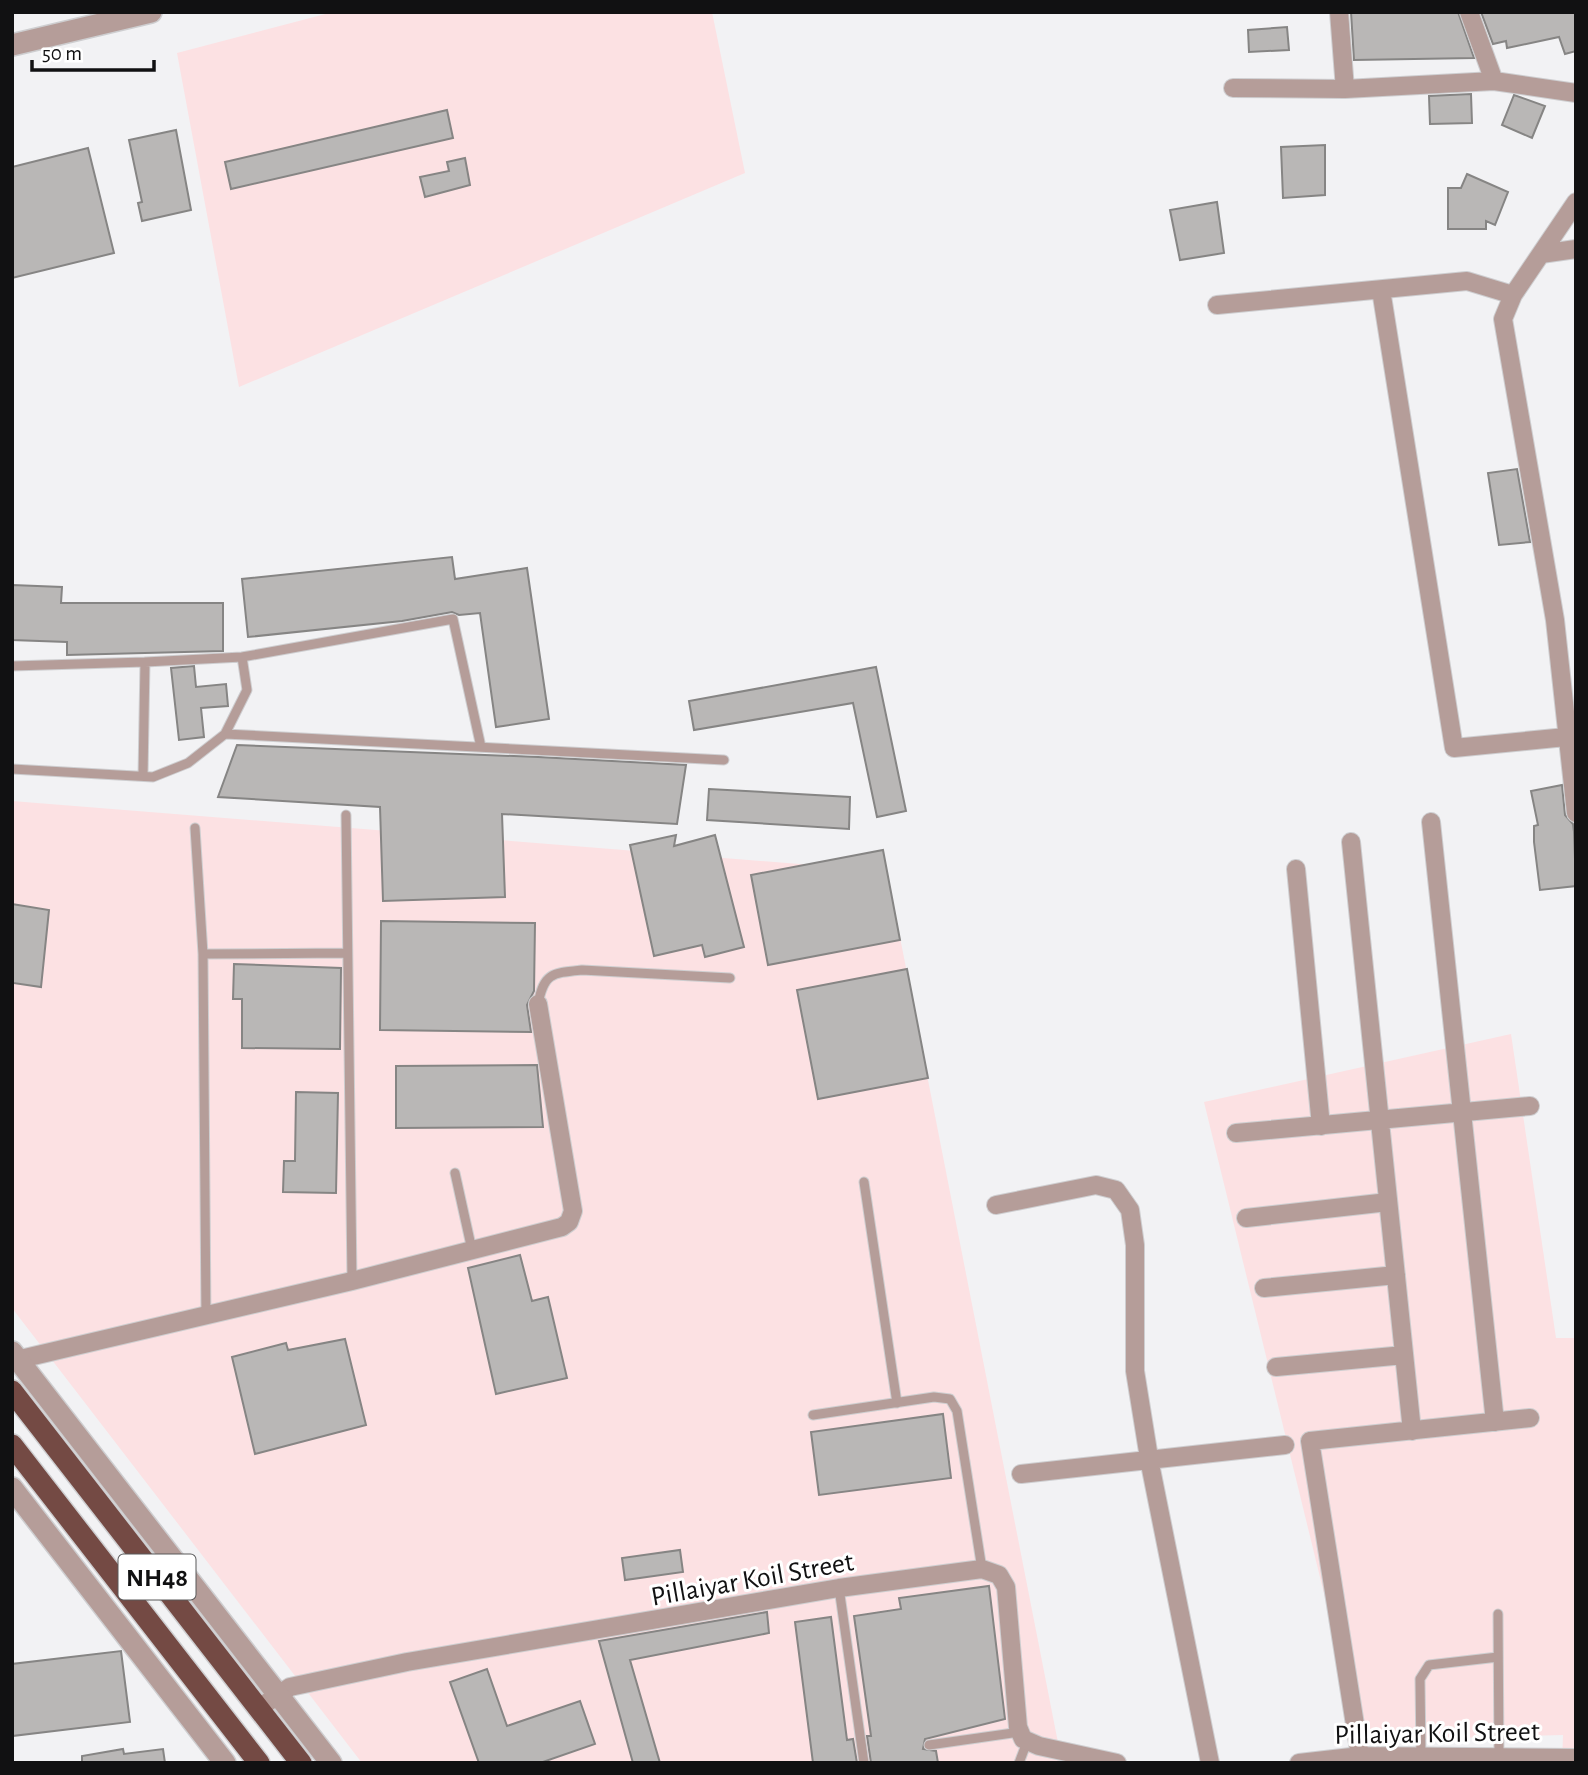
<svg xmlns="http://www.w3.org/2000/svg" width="1588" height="1775" viewBox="0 0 1588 1775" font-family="'Alegreya Sans',sans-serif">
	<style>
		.industrial { fill: #fce1e3 }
		.building { fill: #b9b7b6; stroke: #868584; stroke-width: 2 }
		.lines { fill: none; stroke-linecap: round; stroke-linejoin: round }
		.service-casing { stroke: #ceced0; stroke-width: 11 }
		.minor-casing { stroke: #ceced0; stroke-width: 20 }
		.tertiary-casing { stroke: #ceced0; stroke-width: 24 }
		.trunk-casing { stroke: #ceced0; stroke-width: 24 }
		.service { stroke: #b59d99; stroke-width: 9 }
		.minor { stroke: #b59d99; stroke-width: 18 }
		.tertiary { stroke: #b59d99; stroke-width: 21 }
		.trunk { stroke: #744a44; stroke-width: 21 }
		.labels { text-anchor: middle; stroke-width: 6; stroke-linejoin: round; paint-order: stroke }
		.shield { fill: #fff; stroke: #585859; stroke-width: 2 }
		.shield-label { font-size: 26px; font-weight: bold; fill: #111112 }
		.street-label { font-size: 28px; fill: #111112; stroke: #fff }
	</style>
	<rect width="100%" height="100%" fill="#f2f2f4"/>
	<!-- industrial -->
	<path class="industrial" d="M333 12H712L745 173 239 387 177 53Z
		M12 801 887 871 1061 1758 1070 1763H362L12 1308Z
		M1511 1034 1556 1338H1576V1763H1562L1563 1735 1421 1739 1359 1737 1204 1102Z"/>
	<!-- building -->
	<path class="building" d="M1351 12H1458L1474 58 1354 60Z
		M1481 12H1576V51L1565 54 1559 37 1507 48 1506 41 1493 44Z
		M1287 27 1289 50 1249 52 1248 30Z
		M1471 94 1472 123 1430 124 1429 96Z
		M1514 95 1545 106 1532 138 1502 125Z
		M447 110 453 138 231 189 225 162Z
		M176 130 191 210 142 221 138 203 142 202 129 140Z
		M1325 145V195L1283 198 1281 147Z
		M88 148 114 253 12 278V167Z
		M465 158 470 185 425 197 420 177 449 171 447 162Z
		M1467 174 1508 192 1495 225 1486 221V229H1448V188H1461Z
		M1217 202 1224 253 1180 260 1170 210Z
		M1517 469 1530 542 1499 545 1488 473Z
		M452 557 455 579 527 568 549 719 496 727 480 613 459 615 452 612 402 621 248 637 242 579Z
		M12 585 62 587 61 603H223V651L67 655V642L12 640Z
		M194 666 196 687 226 684 228 706 201 708 204 737 179 740 171 668Z
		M876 667 906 811 877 817 853 703 694 730 689 701Z
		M237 745 538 757 686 765 677 824 502 814 505 897 383 901 380 807 218 797Z
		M1562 785 1565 815 1573 824 1574 832 1576 886 1540 890 1534 842V826L1538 825 1531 791Z
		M709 789 850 797 849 829 707 820Z
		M676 835 674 846 715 835 744 947 705 957 702 945 654 956 630 845Z
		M883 850 900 940 768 965 751 875Z
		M12 904 49 910 41 987 13 983Z
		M381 921 535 923 534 991 527 1005 531 1032 380 1030Z
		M234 964 341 968 340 1049 242 1048V999H233Z
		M907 969 928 1078 818 1099 797 990Z
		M537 1065 543 1127 396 1128V1066Z
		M296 1092 338 1093 336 1193 283 1192 284 1161H295Z
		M520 1255 532 1301 548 1297 567 1378 496 1394 468 1268Z
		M345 1339 366 1425 255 1454 232 1357 286 1343 288 1350Z
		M943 1414 951 1478 819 1495 811 1432Z
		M680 1550 683 1572 625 1580 622 1558Z
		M989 1586 1005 1719 925 1739 923 1749 936 1751 938 1763H871L867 1736H871L854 1616 901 1609 899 1598Z
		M767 1612 769 1633 630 1660 660 1763H633L599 1641Z
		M831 1617 847 1740 853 1739 857 1763H813L795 1622Z
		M121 1651 130 1722 12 1736V1664Z
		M487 1669 507 1726 580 1701 595 1744 540 1763H479L450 1682Z
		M123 1749 124 1754 163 1749 165 1763H82V1756Z"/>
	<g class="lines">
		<defs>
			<path id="service" d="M145 662 242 657 453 619 481 747
				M12 666 145 662 143 776
				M225 734 724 760
				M12 769 153 777 188 763 225 734 247 690 242 657
				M346 815 352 1281
				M195 828 203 954 206 1317
				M203 954 347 953
				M538 1004C544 973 552 973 582 970L730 978
				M455 1173 472 1250
				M864 1182 897 1403
				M813 1415 934 1397 950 1399 957 1411 982 1569
				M839 1588 864 1763
				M1498 1614 1499 1757
				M929 1745 1020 1732
				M1421 1757 1420 1679 1429 1665 1498 1657
				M1019 1763 1027 1742"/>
			<path id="minor" d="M1339 12 1345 89
				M1469 12 1494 81
				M1233 88 1345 89 1494 81 1576 93
				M1576 202 1513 295 1503 319 1555 620 1576 813
				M1541 254 1576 249
				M1381 290 1454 748 1566 737
				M1217 305 1467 281 1513 295
				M1431 822 1495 1422
				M1351 842 1412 1431
				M1296 869 1321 1126
				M1236 1133 1530 1106
				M996 1205 1096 1185 1116 1190 1130 1210 1135 1245V1371L1150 1464 1210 1763
				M1246 1218 1388 1202
				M1264 1288 1396 1275
				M12 1361 352 1281 562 1227 569 1222 573 1211 538 1004
				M1276 1367 1404 1355
				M1021 1474 1285 1445
				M259 1708 290 1687 407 1662 839 1588 982 1569 999 1575 1006 1587 1018 1727 1023 1739 1039 1746 1117 1763
				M1360 1756 1310 1441 1530 1418
				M1299 1763 1360 1756 1576 1758"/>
			<path id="tertiary" d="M12 45 151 12
				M12 1352 331 1763
				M12 1488 225 1763"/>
			<path id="trunk" d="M12 1391 301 1763
				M12 1445 259 1763"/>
		</defs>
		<!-- service casing -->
		<use href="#service" class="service-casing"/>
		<!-- minor casing -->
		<use href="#minor" class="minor-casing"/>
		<!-- tertiary casing -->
		<use href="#tertiary" class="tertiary-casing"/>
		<!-- trunk casing -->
		<use href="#trunk" class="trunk-casing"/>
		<!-- service -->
		<use href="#service" class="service"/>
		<!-- minor -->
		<use href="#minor" class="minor"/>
		<!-- tertiary -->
		<use href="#tertiary" class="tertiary"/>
		<!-- trunk -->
		<use href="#trunk" class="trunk"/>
	</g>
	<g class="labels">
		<!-- shield labels -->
		<rect class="shield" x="118.5" y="1554.5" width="77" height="45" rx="5"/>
		<g class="shield-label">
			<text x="157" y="1586">NH48</text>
		</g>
		<!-- street labels -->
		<g class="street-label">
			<text transform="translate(752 1578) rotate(-10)" y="10">Pillaiyar Koil Street</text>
			<text transform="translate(1437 1732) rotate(-1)" y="10">Pillaiyar Koil Street</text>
		</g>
	</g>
	<!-- border -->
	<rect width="1588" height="1775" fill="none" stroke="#111112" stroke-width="28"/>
	<!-- scale -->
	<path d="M32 60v10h122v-10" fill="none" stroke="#111112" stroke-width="3.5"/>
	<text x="42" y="60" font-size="21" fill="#111112" stroke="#ffffff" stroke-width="5" paint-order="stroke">50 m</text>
</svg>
